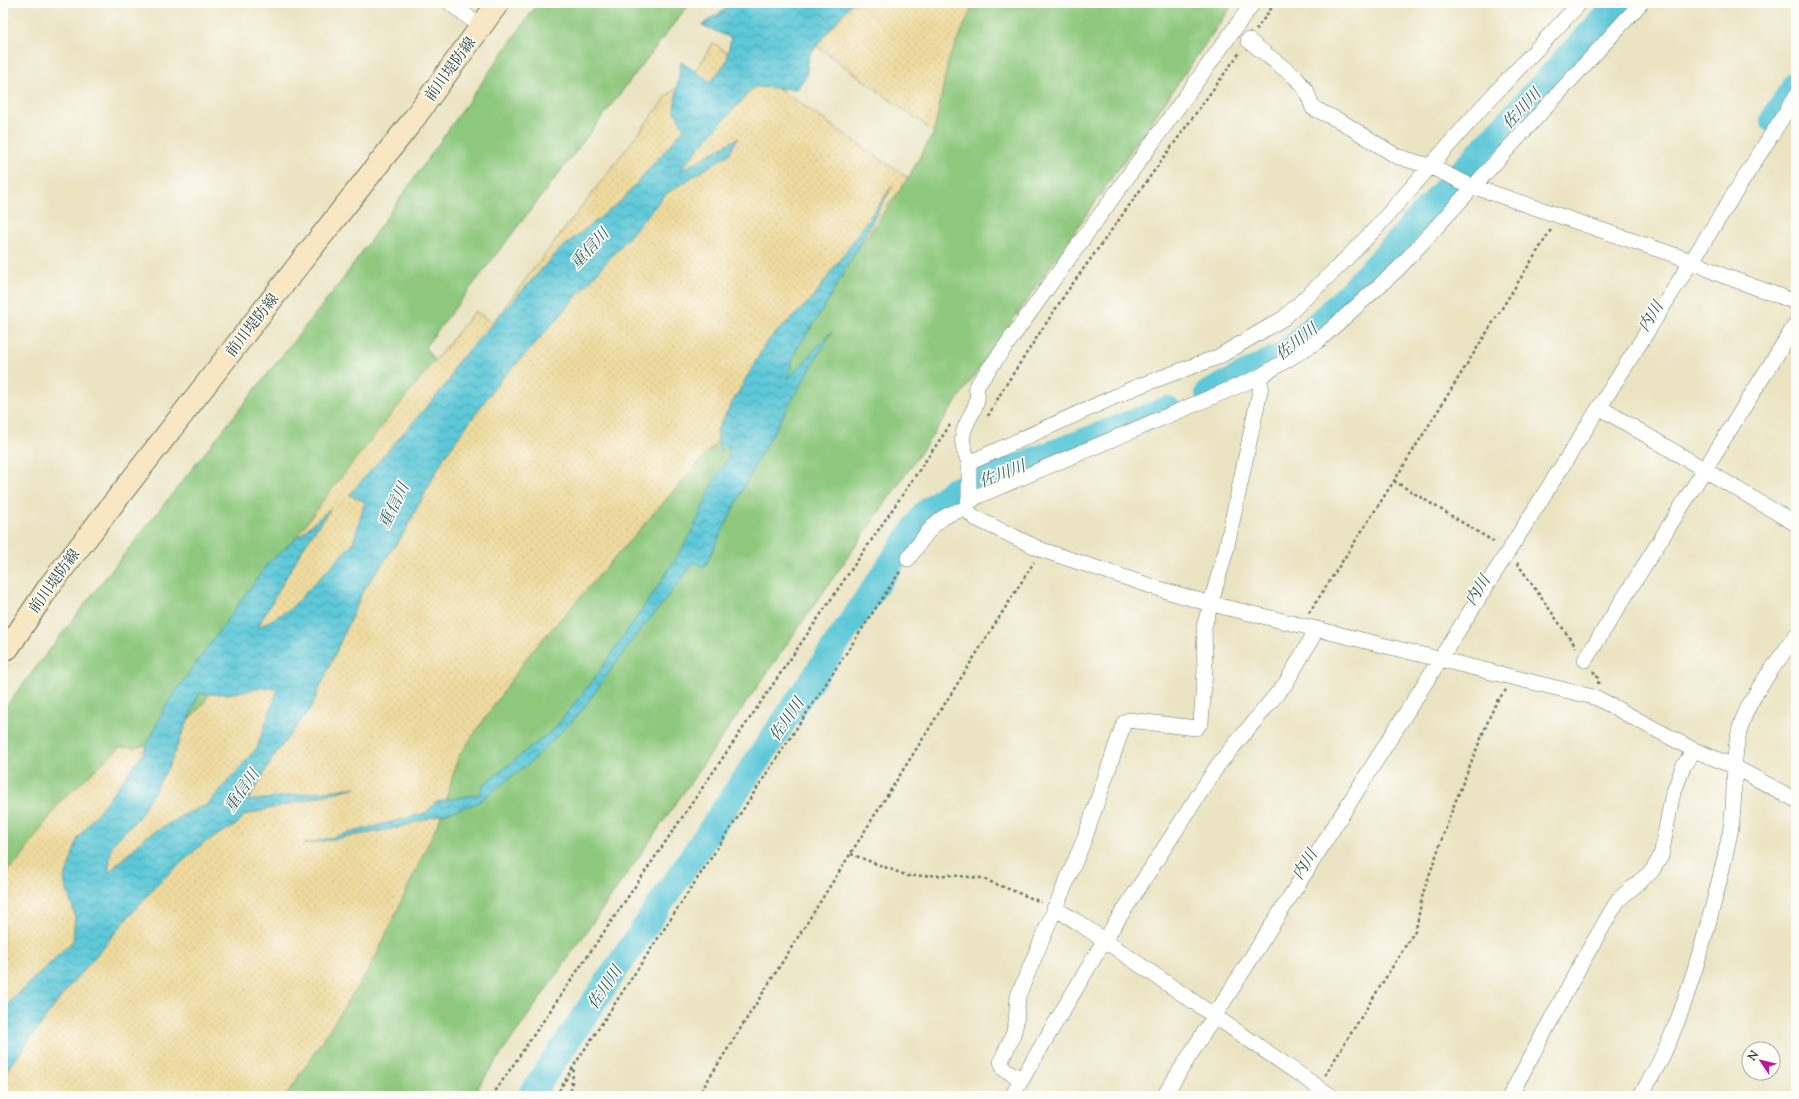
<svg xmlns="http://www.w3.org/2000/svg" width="1799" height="1099" viewBox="0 0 1799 1099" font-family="'Sorts Mill Goudy','Noto Serif JP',serif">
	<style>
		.green { fill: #8dc87d; stroke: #568258 }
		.sand { fill: url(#sand-dots); stroke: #868c69 }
		.water { fill: url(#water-waves); stroke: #3e8286; fill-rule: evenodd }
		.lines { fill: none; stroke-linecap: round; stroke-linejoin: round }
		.river { stroke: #5dc8d8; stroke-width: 26 }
		.street-casing { stroke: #676; stroke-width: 16 }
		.secondary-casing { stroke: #676; stroke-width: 24 }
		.path { stroke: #676; stroke-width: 2.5; stroke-dasharray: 3 3; stroke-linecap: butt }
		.street { stroke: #fff; stroke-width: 15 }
		.secondary { stroke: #f9e7c3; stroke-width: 22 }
		.labels { text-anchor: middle; stroke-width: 3.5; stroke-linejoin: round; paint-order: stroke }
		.street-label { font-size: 15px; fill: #1f3d34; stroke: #fdfcf7 }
		.water-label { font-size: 16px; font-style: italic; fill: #2e605d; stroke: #fdfcf7 }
	</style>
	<defs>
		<pattern id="sand-dots" width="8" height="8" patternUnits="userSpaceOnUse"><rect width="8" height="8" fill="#eeda9e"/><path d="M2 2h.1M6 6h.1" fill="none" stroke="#ccbc89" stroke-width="1.8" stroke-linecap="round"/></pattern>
		<pattern id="water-waves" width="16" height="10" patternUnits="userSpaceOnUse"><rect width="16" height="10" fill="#5dc8d8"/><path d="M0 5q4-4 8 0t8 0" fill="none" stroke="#4ca4b0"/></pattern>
	</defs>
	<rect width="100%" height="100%" fill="#fdfcf7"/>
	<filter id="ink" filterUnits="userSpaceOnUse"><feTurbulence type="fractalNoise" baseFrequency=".025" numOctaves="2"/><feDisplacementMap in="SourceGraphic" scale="8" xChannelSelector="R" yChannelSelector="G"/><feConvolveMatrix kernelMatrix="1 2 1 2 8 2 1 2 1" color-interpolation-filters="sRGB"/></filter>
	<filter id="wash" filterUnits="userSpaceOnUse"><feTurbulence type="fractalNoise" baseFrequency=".012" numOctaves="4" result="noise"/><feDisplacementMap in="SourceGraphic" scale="16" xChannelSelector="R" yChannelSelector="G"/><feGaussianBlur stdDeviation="0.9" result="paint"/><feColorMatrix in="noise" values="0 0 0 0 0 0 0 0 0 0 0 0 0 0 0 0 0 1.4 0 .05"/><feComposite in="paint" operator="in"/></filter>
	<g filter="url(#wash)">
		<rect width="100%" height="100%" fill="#ebe4c3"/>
		<!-- green -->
		<path class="green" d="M538 3H690L425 347 436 362 339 480 294 540 233 649 203 705 182 726 157 741 136 748 120 747 60 802 18 862 3 874V710L95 591 343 279Z
			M974 3H1234L472 1096H286L372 964 442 814 458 757 527 657 736 420 908 178 934 132 948 61Z"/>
		<!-- sand -->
		<path class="sand" d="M758 3H974L948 61 934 132Z
			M713 43 908 178 736 420 527 657 458 757 442 814 372 964 286 1096H3V874L18 862 60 802 120 747 136 748 157 741 182 726 203 705 233 649 294 540 339 480 475 311 492 323 667 96 696 71Z"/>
		<!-- water -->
		<path class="water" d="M734 3H852L809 55 806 77 796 89 754 87 712 133 679 172 738 138 729 154 666 194 528 352 498 383 444 457 404 533 363 591 311 708 276 753 248 801 357 787 245 815 236 825 205 842 157 884 64 993 3 1076V1008L73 941 75 915 64 881 78 838 143 754 166 705 268 563 331 508 303 548 257 628 289 610 353 543 365 502 349 495 449 381 455 365 558 251 622 200 684 129 674 110 681 62 711 82 726 62 731 38 702 25ZM263 688 278 689 257 748 207 805 189 812 146 837 108 873 112 845 138 818 168 768 199 694H227Z
			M893 185 824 308 795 352 788 379 832 331 758 459 704 568 694 562 664 602 636 635 580 713 530 763 476 804 397 828 302 845 426 813 436 802 479 794 484 784 555 728 597 675 657 588 691 534 714 481 729 456 728 444 720 451 717 430 767 341 811 300Z"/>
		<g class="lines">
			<!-- river -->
			<path class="river" d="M1773 120 1796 84
				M1208 393 1286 353 1342 301 1618 3
				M530 1096 925 513 953 491 1168 409"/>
		</g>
	</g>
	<g filter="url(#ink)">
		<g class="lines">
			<defs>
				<path id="street" d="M450 3 481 27
					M1248 40 1295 77 1306 90 1313 108 1342 122 1396 156 1429 166 1469 185 1692 261 1719 274 1796 302
					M1599 407 1796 524
					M969 463C966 454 961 444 963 435 966 416 982 407 976 387L1253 3
					M969 502 978 496 1259 377 1318 341 1398 269 1641 3
					M967 508 969 496V463L1136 387 1218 357 1284 318 1340 265 1376 228 1483 106 1580 3
					M908 559C926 535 934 515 966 509L975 518 1042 550 1163 590 1211 604 1317 629 1597 698 1694 750 1733 766 1796 800
					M1585 660 1796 324
					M1054 908 1076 921 1331 1096
					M1021 1079 1004 1069 1001 1061 1013 1035 1016 1023 1018 996 1084 840 1124 723 1129 720 1196 728 1201 722 1205 670 1204 627 1226 550 1261 386 1259 377
					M1012 1096 1104 941 1218 765 1286 683 1317 629
					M1164 1096 1796 96
					M1510 1096 1582 962 1618 900 1652 871 1661 856 1672 797 1683 767 1694 750
					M1640 1096C1674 1044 1690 987 1707 928 1716 894 1725 861 1731 827 1737 792 1730 757 1742 722 1753 691 1777 663 1796 635"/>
				<path id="secondary" d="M8 648 50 585 300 263 410 124 498 3"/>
			</defs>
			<!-- street casing -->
			<use href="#street" class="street-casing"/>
			<!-- secondary casing -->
			<use href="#secondary" class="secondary-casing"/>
			<!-- path -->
			<path class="path" d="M1256 30 1275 3
				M988 416 1005 386 1066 293 1240 52
				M1394 481 1496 543
				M1517 563 1576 647
				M1309 613 1394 481 1552 228
				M1593 671 1599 679 1598 684
				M3 675 10 665
				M851 854 908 876 948 875 981 878 1041 902
				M1325 1075 1416 929 1423 893 1454 805 1490 716 1497 701 1506 690
				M492 1096 950 425
				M556 1096 575 1064 901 570
				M570 1096 574 1067
				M698 1096 1034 562"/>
			<!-- street -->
			<use href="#street" class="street"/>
			<!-- secondary -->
			<use href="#secondary" class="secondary"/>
		</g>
	</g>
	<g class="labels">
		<!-- street labels -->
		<g class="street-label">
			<text transform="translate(450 69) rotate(-54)" y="5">前川堤防線</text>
			<text transform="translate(252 325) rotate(-52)" y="5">前川堤防線</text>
			<text transform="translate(54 581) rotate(-54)" y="5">前川堤防線</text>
		</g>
		<!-- water labels -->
		<g class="water-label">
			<text transform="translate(1521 108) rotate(-47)" y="6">佐川川</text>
			<text transform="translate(589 248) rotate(-47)" y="6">重信川</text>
			<text transform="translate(1650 316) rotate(-58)" y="6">内川</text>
			<text transform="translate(1296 341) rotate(-39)" y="6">佐川川</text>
			<text transform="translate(1002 473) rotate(-21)" y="6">佐川川</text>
			<text transform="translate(393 505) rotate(-64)" y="6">重信川</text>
			<text transform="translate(1477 590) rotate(-58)" y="6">内川</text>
			<text transform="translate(786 719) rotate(-56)" y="6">佐川川</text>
			<text transform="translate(241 790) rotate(-55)" y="6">重信川</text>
			<text transform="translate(1304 864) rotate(-58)" y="6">内川</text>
			<text transform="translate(604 987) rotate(-56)" y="6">佐川川</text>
		</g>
	</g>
	<!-- margin -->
	<rect width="1799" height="1099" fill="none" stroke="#fdfcf7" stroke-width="16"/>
	<!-- north arrow -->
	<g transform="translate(1761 1061) rotate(305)"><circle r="19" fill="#fdfcf7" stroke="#a4b0a9"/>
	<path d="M0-3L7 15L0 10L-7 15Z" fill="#b5179e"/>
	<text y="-6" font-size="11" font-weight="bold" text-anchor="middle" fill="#1f3d34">N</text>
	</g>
</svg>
